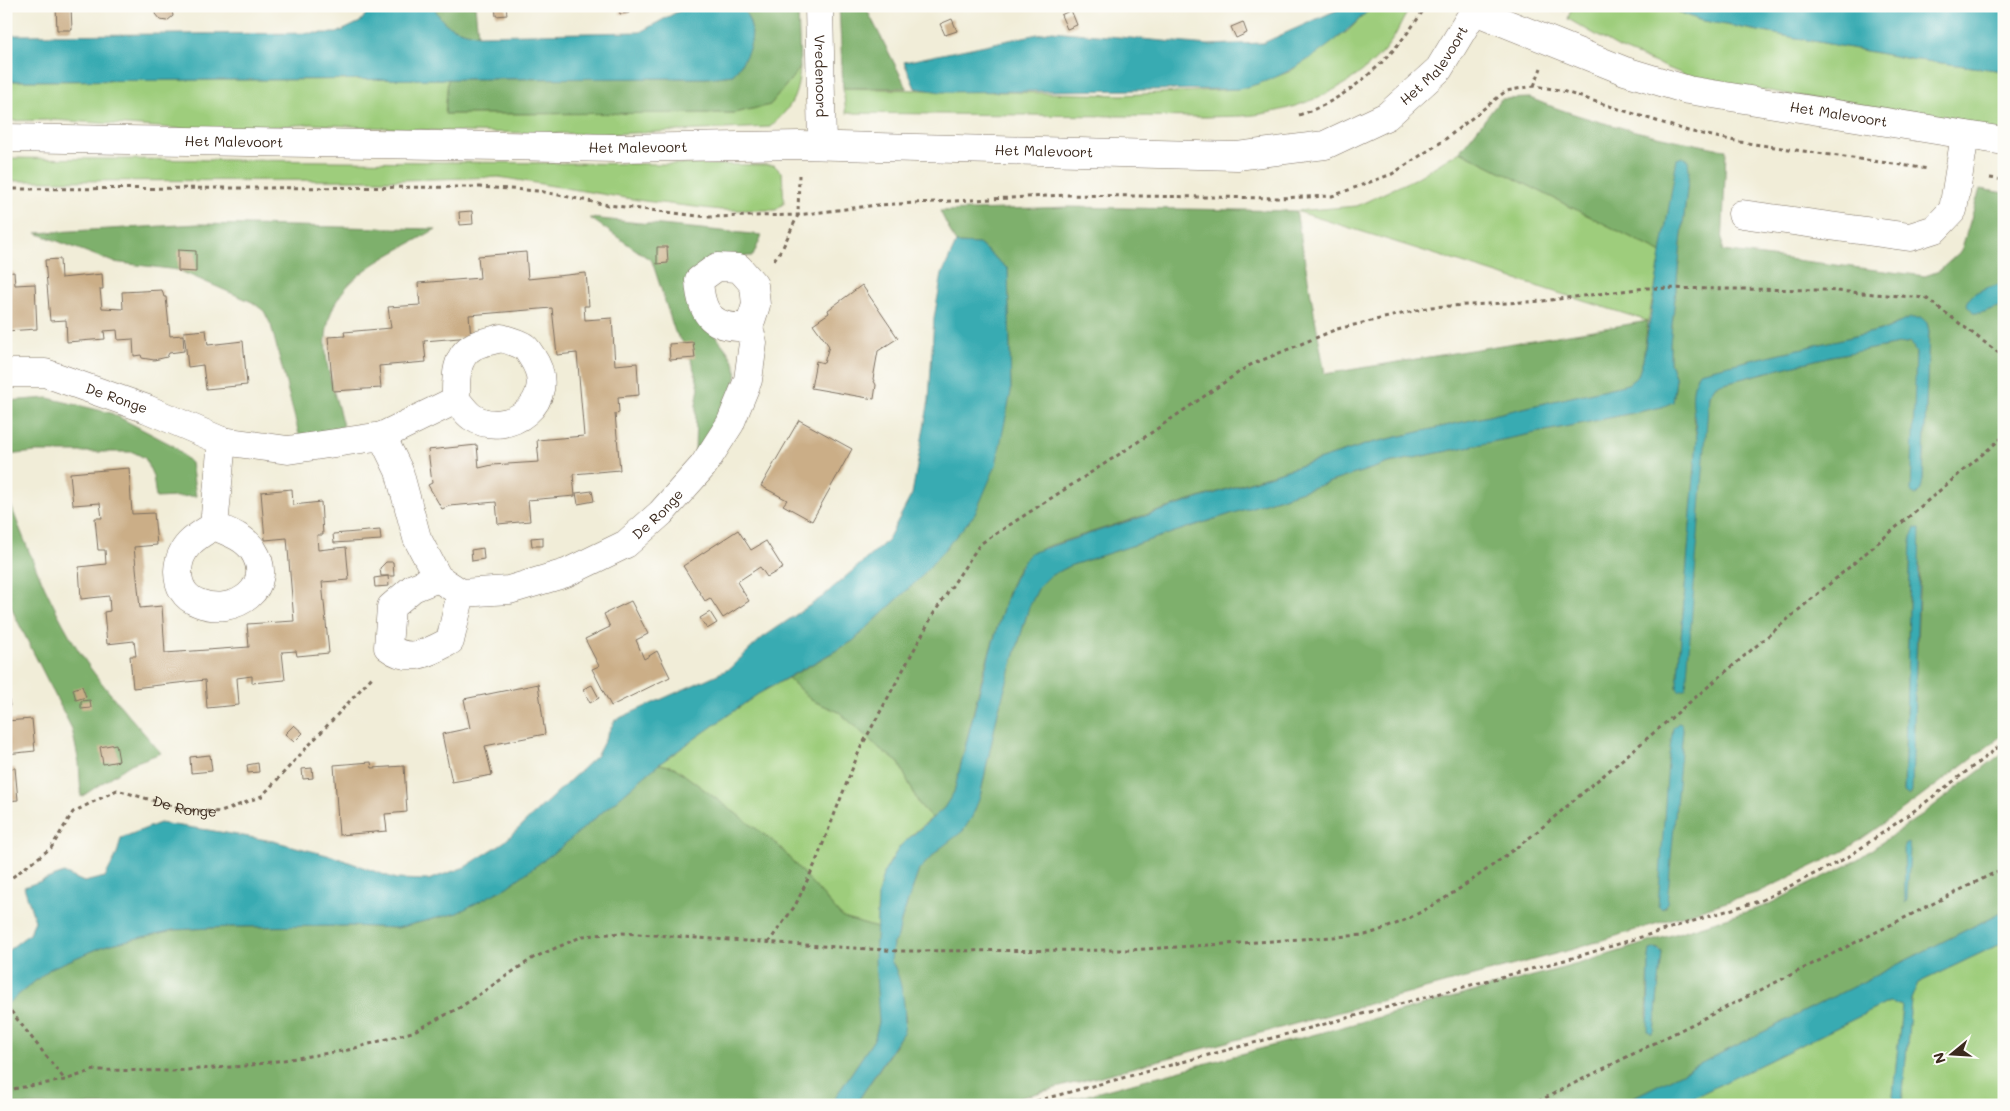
<svg xmlns="http://www.w3.org/2000/svg" width="2010" height="1111" viewBox="0 0 2010 1111" font-family="Mali,sans-serif">
	<style>
		.green { fill: #9ecd7c; stroke: #6c7c4d }
		.forest { fill: #7eb06c; stroke: #5c6d45; fill-rule: evenodd }
		.water { fill: #39abb2; stroke: #3a6a68 }
		.building { fill: #cbae87 }
		.lines { fill: none; stroke-linecap: round; stroke-linejoin: round }
		.minor-casing { stroke: #7b6e5f; stroke-width: 29 }
		.path { stroke: #7b6e5f; stroke-width: 3; stroke-dasharray: 4 4; stroke-linecap: butt }
		.minor { stroke: #fff; stroke-width: 28 }
		.labels { text-anchor: middle; stroke-width: 4; stroke-linejoin: round; paint-order: stroke }
		.street-label { font-size: 14px; fill: #3b2a1e; stroke: #fdfcf7 }
	</style>
	<rect width="100%" height="100%" fill="#fdfcf7"/>
	<filter id="ink" filterUnits="userSpaceOnUse"><feTurbulence type="fractalNoise" baseFrequency=".02" numOctaves="2"/><feDisplacementMap in="SourceGraphic" scale="10" xChannelSelector="R" yChannelSelector="G"/><feConvolveMatrix kernelMatrix="1 2 1 2 8 2 1 2 1" color-interpolation-filters="sRGB"/></filter>
	<filter id="wash" filterUnits="userSpaceOnUse"><feTurbulence type="fractalNoise" baseFrequency=".0096" numOctaves="4" result="noise"/><feDisplacementMap in="SourceGraphic" scale="20" xChannelSelector="R" yChannelSelector="G"/><feGaussianBlur stdDeviation="1.12" result="paint"/><feColorMatrix in="noise" values="0 0 0 0 0 0 0 0 0 0 0 0 0 0 0 0 0 1.4 0 .05"/><feComposite in="paint" operator="in"/></filter>
	<g filter="url(#wash)">
		<rect width="100%" height="100%" fill="#f1edd8"/>
		<!-- green -->
		<path class="green" d="M1373 6H1412C1402 18 1399 31 1390 43 1362 82 1308 107 1261 114 1244 117 1225 116 1207 117L846 113 843 88 1122 95 1239 89 1289 72 1348 31Z
			M1572 6H1664L1699 20 1910 59 2004 71V132L1690 77 1619 48 1568 19Z
			M800 68C797 98 792 107 770 127L610 134 466 132 311 124 215 131 53 120 6 121V81L448 79 445 114 734 113 770 105Z
			M1460 151 1662 253 1648 321 1296 211 1357 206 1418 177Z
			M6 158 774 165 782 173 784 203 776 210H721L644 201 499 177 402 180 6 181Z
			M788 678 811 700 839 712 879 748 899 763 919 804 932 818C890 851 876 873 877 928L843 918 778 845 674 767 659 764 758 694Z
			M2004 942V1105H1902L1911 999 1918 983Z
			M1889 1002 1902 1006 1892 1105H1678Z"/>
		<!-- forest -->
		<path class="forest" d="M434 6H475L478 35C456 29 443 29 434 6Z
			M741 6H798L800 68 770 105 734 113 445 114 448 79 707 78 733 75C750 53 761 33 741 6Z
			M839 6H865L907 88H843Z
			M1530 98C1593 124 1659 137 1726 150L1722 251 1925 276 1939 271 1961 251 1980 189 2004 193V283L1975 293 1980 313 2004 305V734L1914 802 1844 851 1759 892 1574 949 993 1105H855L897 1043 906 1020 895 967 891 961 893 943 898 937 901 921 919 870 938 850 980 797 998 712 1029 607 1039 587 1050 576 1069 566 1389 463 1662 407 1673 401 1676 379 1670 363V343L1689 171 1677 160 1662 253 1460 151 1501 99ZM1898 323H1927L1929 331 1923 479 1915 409 1916 353 1911 342 1831 356 1716 385 1709 395 1677 688 1697 439 1693 417 1699 372 1886 329ZM1911 537 1920 568 1911 795 1904 792ZM1682 724 1683 729 1665 908Z
			M1070 207 1296 211 1325 374 1648 321 1643 360 1638 376 1628 384 1371 443 1042 548 1020 565 1009 589 983 673 954 792 944 808 932 818 919 804 899 763 879 748 839 712 811 700 788 678 853 641 919 579 975 514 1011 392 1008 269 979 244 956 243 940 211Z
			M590 218 762 235 753 256 718 257 695 312C706 327 731 350 736 368 741 390 707 439 695 458L696 405 699 387 688 349 675 332 652 261Z
			M199 224 436 229C378 263 316 281 327 363 331 385 339 408 344 430L300 438 271 325 264 311 252 302 178 270 113 262 36 233Z
			M48 398 111 413 174 446 191 463 196 496 156 498 153 476 145 458 133 452H36L6 455V401Z
			M6 492C27 550 59 628 97 677 117 703 139 727 161 753L131 764 81 797 79 763 72 729 15 616 6 593Z
			M2004 752V911L1618 1105H1050L1578 964 1765 906 1852 863 1923 814ZM1659 948 1662 952 1654 1032 1647 1016 1649 957 1650 950Z
			M659 764 674 767 778 845 843 918 877 928 879 1022 875 1038 830 1105H6V1005L51 968 107 945 173 930 230 927 349 926 397 928 457 913 507 887 560 848Z"/>
		<!-- water -->
		<path class="water" d="M372 6H434C443 29 456 29 478 35L640 32 688 6H741C761 33 750 53 733 75L707 78 6 81V35L337 33 360 22Z
			M1346 6H1373C1335 44 1291 78 1239 89L941 92 915 88 904 62 1052 31 1208 45 1263 43Z
			M1664 6H2004V71L1910 59 1699 20Z
			M1682 157 1688 160 1689 171 1670 343V363L1676 379 1673 402 1662 407 1389 463 1069 566 1050 576 1039 587 1029 607 998 712 980 797 972 817 963 831 938 850 919 870 901 921 898 937 893 943 891 961C902 976 907 1013 904 1031L855 1105H830L875 1038 879 1022 875 960 878 894 883 874 900 846 944 808 954 792C968 738 980 683 997 629 1005 602 1012 575 1030 553L1371 443 1628 384 1638 376 1643 360 1677 159Z
			M956 243 979 244 1008 269 1011 392 996 465 975 514 919 579 853 641 758 694 659 764 560 848 507 887 457 913 397 928 349 926 230 927 173 930 107 945 51 968 6 1005V952L29 934 35 921 24 887 64 873 84 882 105 877 117 854 121 838 160 823 208 830 273 841 335 857 396 879 428 880 465 867 504 842 597 755 615 720 729 669 762 638 822 597 887 541 912 494 929 400 934 318 942 274Z
			M2004 283V305L1980 313H1974L1967 305C1969 290 1991 287 2004 283Z
			M1910 318H1922L1927 323 1929 331 1923 479 1921 490 1916 495 1911 492 1916 353 1911 342 1831 356 1716 385 1709 395 1686 688 1679 691 1677 688 1697 439C1695 416 1687 393 1699 372L1886 329Z
			M1915 528 1920 529 1912 791 1909 796 1904 792 1911 537Z
			M1678 723 1682 724 1683 729 1667 903 1662 909 1658 906 1668 762 1673 728Z
			M1908 843 1910 850 1907 899 1905 902 1904 845Z
			M2004 911V942L1918 983 1911 999 1902 1105H1892L1902 1006 1889 1002 1678 1105H1618Z
			M1656 948 1662 952 1654 1032 1652 1034 1648 1031 1649 957 1650 950Z"/>
		<g id="blocks">
			<!-- building -->
			<path class="building" d="M56 6H71L72 30H57Z
				M157 6H171L173 16 167 21 160 20 155 14Z
				M495 6H506L507 15 496 16Z
				M619 6H628L629 13 620 14Z
				M1071 10 1077 25 1067 29 1061 15Z
				M952 19 957 31 945 35 940 24Z
				M1243 22 1247 33 1236 38 1231 27Z
				M472 211 473 224 460 225 459 212Z
				M657 247H667L668 263 657 264Z
				M178 250 196 251V272L178 271Z
				M526 252 528 279 586 273 589 306H584L585 320 612 318 615 365 637 363 639 395 618 397 619 413 615 414 620 470 573 474 575 496 528 500 530 521 498 524 496 502 449 506 442 509 428 485 432 483 428 450 477 445 479 468 492 465 539 462 537 440 584 436 577 353 557 355 552 308 469 315 471 337 424 341 426 362 379 366 381 388 333 391 328 337 345 336 344 332 391 328 388 307 420 305 418 283 480 278 478 256Z
				M60 259 61 278 102 274 103 289H100L102 308 123 309 122 292 162 290 164 297H166L170 336 183 335 184 351 169 353 167 357 154 360 142 358 141 355 134 356 133 339 118 340 117 330 104 331 105 339 67 342 66 320 50 321 45 260Z
				M14 272 15 285 35 284 37 329 6 331V273Z
				M862 285 898 338 878 351 873 379 876 385 874 399 811 388 816 361 824 363 829 346 813 324 829 313 828 310Z
				M206 330 208 345 243 341 247 385 206 389 203 365 188 367 184 332Z
				M693 342 695 358 670 360 669 344Z
				M799 420 852 449 812 521 783 505 787 500 761 486Z
				M129 468 132 514 154 513 157 545 134 547 140 608 162 606 165 653 249 647 247 624 294 621 287 538 265 540 261 492 292 489 293 505 321 502 323 535H317L318 550 346 547 349 580 322 582 329 653 297 656 296 651 282 652 285 680 252 683V676L237 678 239 705 207 708 205 680 133 688 130 656H136L134 641 107 644 104 612 110 611 109 596 81 599 79 567 106 564 105 550H98L95 518H102L100 503 73 505 70 473Z
				M592 491 594 501 578 504 576 493Z
				M380 530 381 540 334 543 333 534Z
				M738 530 751 550 766 541 783 568 767 577 760 567 737 582 749 601 723 618 710 598 705 601 683 566Z
				M543 537V546H532L531 538Z
				M483 548 484 559 472 561 471 550Z
				M386 562H393L394 576H381L380 568Z
				M388 576 389 586 375 587 374 578Z
				M631 601 648 634 636 640 644 659 657 651 670 677 611 706 592 669 599 666 585 639 610 627 604 614Z
				M710 612 717 623 707 629 700 618Z
				M6 681 10 706 6 707Z
				M538 684 545 734 485 746 492 775 452 782 442 734 470 728 464 699Z
				M592 685 599 698 590 703 583 689Z
				M82 686 86 697 76 700 73 689Z
				M90 700 91 708 81 709V701Z
				M32 719 35 751 6 754V721Z
				M294 725 303 733 294 742 285 734Z
				M116 744 119 761 103 764 100 747Z
				M210 755 212 771 191 773 190 757Z
				M6 757 9 768H15L18 800 6 801Z
				M371 762 372 768 404 766 407 812 385 814 387 831 339 835 334 765Z
				M258 763 259 772 248 773 247 765Z
				M312 768 313 778 303 779 302 769Z"/>
		</g>
	</g>
	<g filter="url(#ink)">
		<use href="#blocks" fill-opacity="0" stroke="#7b6e5f" stroke-width="1"/>
		<g class="lines">
			<defs>
				<g id="minor">
					<path id="s2" d="M819 6 822 145"/>
					<path id="s3" d="M1475 11 1625 71 1688 90 2004 141"/>
					<path id="s4" d="M6 138 617 148 800 145 1237 156 1325 145 1387 116 1439 69 1477 6"/>
					<path d="M1742 214 1910 237 1935 229 1953 210 1965 135"/>
					<path d="M501 338C508 340 516 342 523 346 527 348 530 354 532 357 562 401 507 440 472 417 466 413 461 405 456 400 456 382 454 356 474 346 481 342 492 341 501 338Z"/>
					<path id="s5" d="M6 373H45L147 409 222 441 288 450 382 436 399 471 417 538 438 578 461 593 509 590 566 573 626 544 661 513 703 466 730 424 748 380 753 343 749 327 756 305 754 285 739 268 717 267 699 280C701 316 713 329 749 327"/>
					<path d="M382 436 456 400"/>
					<path d="M214 526C228 532 244 537 253 550 277 587 235 617 199 603 184 598 178 586 178 571 179 547 195 537 214 526Z"/>
					<path d="M214 526 222 441"/>
					<path d="M438 578 413 588 391 607 388 647C410 664 429 652 450 641L461 593"/>
				</g>
			</defs>
			<!-- minor casing -->
			<use href="#minor" class="minor-casing"/>
			<!-- path -->
			<g class="path">
				<path d="M1561 13 1563 6"/>
				<path d="M1534 86 1541 68"/>
				<path d="M1299 115C1354 97 1396 54 1426 6"/>
				<path d="M1990 178 2004 180"/>
				<path d="M6 189 480 187 539 191 608 205 707 217 798 215 878 205 1066 195 1277 198 1332 196 1392 174 1443 141 1506 91 1534 86 1559 90 1688 131 1740 142 1929 169"/>
				<path d="M774 260 783 247 798 215 799 175"/>
				<path id="s1" d="M6 882 51 848 73 812 117 790 186 810 221 812 262 796 374 675"/>
				<path d="M768 943 795 906 815 864 860 749 934 613 980 544 1129 448 1248 366 1337 329 1431 307 1543 301 1646 288 1824 290 1926 298 2004 357"/>
				<path d="M6 1005 65 1080"/>
				<path d="M6 1090 65 1080 94 1070 171 1071 245 1066 348 1050 412 1032 459 1008 533 958 583 936 622 933 899 951 1130 950 1365 935C1428 917 1481 874 1533 835L2004 436"/>
				<path d="M1021 1105 1576 957 1762 900 1848 857 1918 808 2004 743"/>
				<path d="M1531 1105 2004 868"/>
			</g>
			<!-- minor -->
			<use href="#minor" class="minor"/>
		</g>
	</g>
	<g class="labels">
		<!-- street labels -->
		<g class="street-label">
			<text dy="5" stroke="none"><textPath href="#s4" startOffset="1458">Het Malevoort</textPath></text>
			<text dy="5" stroke="none"><textPath href="#s2" startOffset="70">Vredenoord</textPath></text>
			<text dy="5" stroke="none"><textPath href="#s3" startOffset="380">Het Malevoort</textPath></text>
			<text dy="5" stroke="none"><textPath href="#s4" startOffset="228">Het Malevoort</textPath></text>
			<text dy="5" stroke="none"><textPath href="#s4" startOffset="632">Het Malevoort</textPath></text>
			<text dy="5" stroke="none"><textPath href="#s4" startOffset="1038">Het Malevoort</textPath></text>
			<text dy="5" stroke="none"><textPath href="#s5" startOffset="115">De Ronge</textPath></text>
			<text dy="5" stroke="none"><textPath href="#s5" startOffset="789">De Ronge</textPath></text>
			<text dy="5" stroke="none"><textPath href="#s1" startOffset="218">De Ronge</textPath></text>
		</g>
	</g>
	<!-- margin -->
	<rect width="2010" height="1111" fill="none" stroke="#fdfcf7" stroke-width="25"/>
	<!-- north arrow -->
	<g transform="translate(1952 1054) rotate(252)" stroke="#fdfcf7" stroke-width="4" paint-order="stroke">
	<path d="M0-4L9 19L0 12L-9 19Z" fill="#3b2a1e"/>
	<text y="-8" font-size="14" font-weight="bold" text-anchor="middle" fill="#3b2a1e">N</text>
	</g>
</svg>
